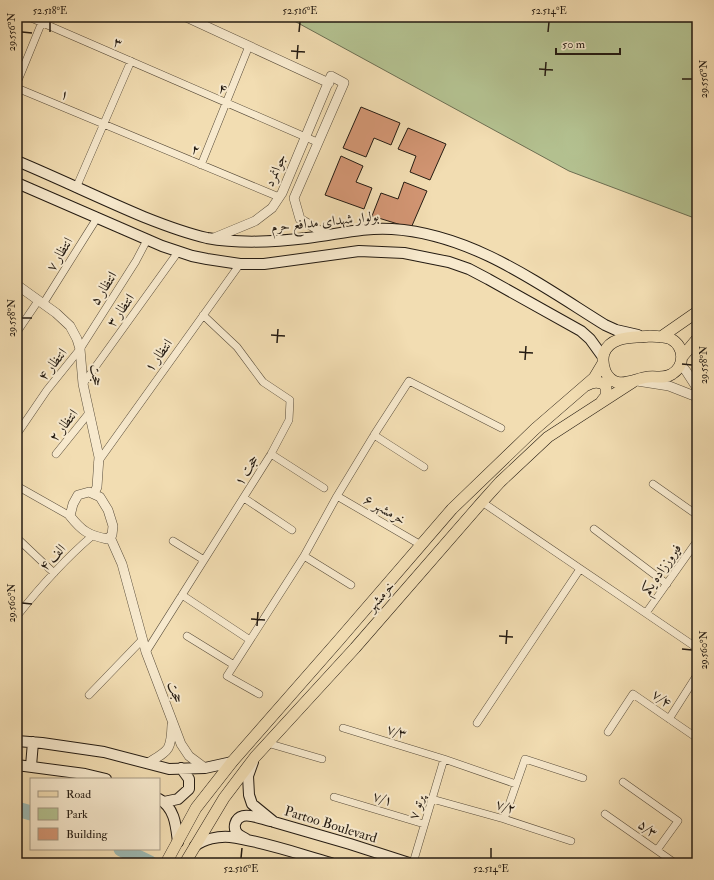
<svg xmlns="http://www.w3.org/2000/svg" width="714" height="880" viewBox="0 0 714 880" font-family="'IM FELL Double Pica',Amiri,serif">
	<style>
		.green { fill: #b4c291; stroke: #6c6e52 }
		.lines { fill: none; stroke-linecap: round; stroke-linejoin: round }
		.river { stroke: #9dbab4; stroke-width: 15 }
		.building { fill: #d39674; stroke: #241b12 }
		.minor-casing { stroke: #584c3a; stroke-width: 8 }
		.tertiary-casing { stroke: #584c3a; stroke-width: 10 }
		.secondary-casing { stroke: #241b12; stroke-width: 12 }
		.primary-casing { stroke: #241b12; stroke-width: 12 }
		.minor { stroke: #f7e9cd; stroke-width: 7 }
		.tertiary { stroke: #f7e9cd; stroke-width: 9 }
		.secondary { stroke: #f7e9cd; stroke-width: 10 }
		.primary { stroke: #f2ddb2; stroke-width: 11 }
		.ticks { fill: none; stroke: #241b12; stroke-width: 1.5 }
		.labels { text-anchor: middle; stroke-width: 4; stroke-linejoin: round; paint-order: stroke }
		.street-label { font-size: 14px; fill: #241b12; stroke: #f7e9cd }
		.neatline { fill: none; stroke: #241b12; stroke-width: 1.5 }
		.ticks-label { font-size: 10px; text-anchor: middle; fill: #241b12 }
	</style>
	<rect width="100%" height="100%" fill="#f2ddb2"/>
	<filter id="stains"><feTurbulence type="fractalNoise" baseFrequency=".005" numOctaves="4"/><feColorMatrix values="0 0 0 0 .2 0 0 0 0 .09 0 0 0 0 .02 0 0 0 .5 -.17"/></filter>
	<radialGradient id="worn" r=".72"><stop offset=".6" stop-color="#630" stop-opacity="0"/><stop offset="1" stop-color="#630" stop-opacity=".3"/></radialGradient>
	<!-- green -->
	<path class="green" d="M287 17H697V219L569 171Z"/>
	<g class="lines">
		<!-- river -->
		<path class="river" d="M17 809 31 813
			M121 849 150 863"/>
	</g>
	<!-- building -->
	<path class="building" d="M361 107 400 123 391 145 374 138 366 157 343 148Z
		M408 128 446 144 430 180 410 172 416 156 398 149Z
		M341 156 363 166 356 182 372 188 364 209 325 195Z
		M404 182 427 191 411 228 372 216 381 193 398 199Z"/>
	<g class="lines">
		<defs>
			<path id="minor" d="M29 17 317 142
				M17 83 44 17
				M17 88 279 197
				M201 165 249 46
				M76 188 131 61
				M43 304 97 218
				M17 332 38 301
				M83 384 178 252
				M17 434 47 390 80 349 136 261 147 240
				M374 435 424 467
				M56 454 89 413
				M271 454 324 488
				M98 462 240 264
				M653 484 697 515
				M17 486 70 516
				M337 496 421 545
				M244 498 292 530
				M482 502 697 648
				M594 529 667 584
				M17 538 54 573
				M173 541 204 560
				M304 556 351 585
				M182 595 250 640
				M646 613 697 541
				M17 616C40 587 64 560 92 536
				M187 636 234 665
				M146 652 271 454 289 420 290 400 263 382 237 347 203 315
				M259 694 227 676 304 556 337 496 374 435 409 381 501 428
				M89 695 142 640
				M669 719 697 675
				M477 723 580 569
				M343 728 444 759 516 784
				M608 732 633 694 697 738
				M267 743 322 759
				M623 782 678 821 657 850
				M334 797 424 824
				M432 799 504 819 571 841
				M605 814 675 863
				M504 819 525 759 583 778
				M413 863 444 759"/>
			<path id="tertiary" d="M186 17 329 83
				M214 238 255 221 272 208 282 193 331 76 344 83 294 198 300 219 327 235
				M17 285 56 313 70 326 77 339 80 349 83 384 99 457 97 487 94 494
				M680 364 686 371 697 388
				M637 381 669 386 697 397
				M89 492 100 497 108 510 113 526 112 535 107 539C88 535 82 531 70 516L73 504 78 495Z
				M110 537 122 564 146 652 181 744 189 756 205 768
				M148 763C169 750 171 751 172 725"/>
			<path id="secondary" d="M17 161C60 179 101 199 144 217 164 225 185 233 207 238 240 244 274 242 307 238 335 235 363 227 392 229 472 234 539 284 605 325L616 330 638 335
				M17 183 162 246 192 256 207 259 240 264H264L359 251 404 253 449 262 469 269 488 279 581 331 590 339 603 357
				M17 741 42 743 104 752 169 769 205 768 232 762
				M253 762 248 776 249 795 252 804 274 822 350 844 409 863
				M17 765 85 774 106 779
				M31 766 33 742
				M159 799C175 808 176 826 178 842
				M164 802 178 799 189 789V779L181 768
				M246 839C243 837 240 836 238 834 232 828 235 818 243 816 251 814 262 819 270 821
				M195 846C204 839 218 836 230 837 262 841 299 854 331 863"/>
			<path id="primary" d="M650 336C656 337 665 336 671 339 685 347 685 366 672 374 665 379 657 376 648 377 633 379 615 392 605 371 603 365 602 359 604 353 611 335 634 338 650 336Z
				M661 337 697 312
				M682 357 697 339
				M587 385C594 381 600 381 606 386V396L602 401
				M166 863 196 808 232 762 339 640 452 509 535 429 594 378 603 363
				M185 863 224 798 255 757 355 648 482 502 500 482 548 437 633 382"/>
		</defs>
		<!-- minor casing -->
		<use href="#minor" class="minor-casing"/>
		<!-- tertiary casing -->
		<use href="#tertiary" class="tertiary-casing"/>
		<!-- secondary casing -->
		<use href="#secondary" class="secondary-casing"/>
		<!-- primary casing -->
		<use href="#primary" class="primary-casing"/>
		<!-- minor -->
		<use href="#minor" class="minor"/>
		<!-- tertiary -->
		<use href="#tertiary" class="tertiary"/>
		<!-- secondary -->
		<use href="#secondary" class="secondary"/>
		<!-- primary -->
		<use href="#primary" class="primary"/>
	</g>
	<!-- ticks -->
	<path class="ticks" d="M22 32 32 33M50 32V22M299 32 300 22M548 32 549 22M291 51 305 52M297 59 298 45M539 69 553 70M545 76 546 62M682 79H692M22 318H32M271 335 285 336M277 343 278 329M519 352 533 353M525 360 526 346M682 364 692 365M22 603 32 604M251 619 265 620M257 626 258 612M499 636 513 637M506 644 507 630M682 649 692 650M241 858 242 848M491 858V848"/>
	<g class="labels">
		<!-- street labels -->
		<g class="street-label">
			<text transform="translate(118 42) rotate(24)" y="5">۳</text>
			<text transform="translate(223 88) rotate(24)" y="5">۴</text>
			<text transform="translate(65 94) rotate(23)" y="5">۱</text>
			<text transform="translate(196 149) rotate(23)" y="5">۲</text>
			<text transform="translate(275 170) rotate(-66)" y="5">جوانمرد</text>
			<text transform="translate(325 221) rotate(-6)" y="5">بولوار شهدای مدافع حرم</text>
			<text transform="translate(59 254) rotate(-58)" y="5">انتظار ۷</text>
			<text transform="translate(103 288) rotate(-57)" y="5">انتظار ۵</text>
			<text transform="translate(120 310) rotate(-55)" y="5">انتظار ۳</text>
			<text transform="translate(158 355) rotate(-54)" y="5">انتظار ۱</text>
			<text transform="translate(52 364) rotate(-52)" y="5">انتظار ۴</text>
			<text transform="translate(97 375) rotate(82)" y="5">حجت</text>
			<text transform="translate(63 425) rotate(-52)" y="5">انتظار ۲</text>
			<text transform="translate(246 470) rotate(-58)" y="5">حجت ۱</text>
			<text transform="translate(385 509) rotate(30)" y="5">خرمشهر ۶</text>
			<text transform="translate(52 557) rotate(-46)" y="5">۴ الف</text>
			<text transform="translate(661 569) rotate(-55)" y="5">فیروززاده یکم</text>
			<text transform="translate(380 596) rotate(-49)" y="5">خرمشهر</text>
			<text transform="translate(176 692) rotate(68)" y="5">حجت</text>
			<text transform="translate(662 698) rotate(35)" y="5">۷/۴</text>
			<text transform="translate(397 731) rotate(17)" y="5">۷/۳</text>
			<text transform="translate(383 798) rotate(17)" y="5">۷/۱</text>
			<text transform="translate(506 806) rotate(17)" y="5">۷/۲</text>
			<text transform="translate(416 807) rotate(-73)" y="5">پرتو ۷</text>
			<text transform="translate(331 824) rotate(17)" y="5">Partoo Boulevard</text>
			<text transform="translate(648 828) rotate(35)" y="5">۵/۳</text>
		</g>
	</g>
	<!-- margin -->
	<rect width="714" height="880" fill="none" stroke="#f2ddb2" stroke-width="44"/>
	<!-- legend -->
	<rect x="30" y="778" width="130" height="72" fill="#f7e9cd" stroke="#a39782"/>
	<rect x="38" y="791" width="20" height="6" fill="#f2ddb2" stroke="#a39782"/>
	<text x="66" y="798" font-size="12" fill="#241b12">Road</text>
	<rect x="38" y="808" width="20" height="12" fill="#b4c291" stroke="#a39782"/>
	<text x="66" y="818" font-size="12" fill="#241b12">Park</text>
	<rect x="38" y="828" width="20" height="12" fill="#d39674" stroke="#a39782"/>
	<text x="66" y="838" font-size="12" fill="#241b12">Building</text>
	<!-- scale -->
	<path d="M556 48v6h64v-6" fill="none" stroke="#241b12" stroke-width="2"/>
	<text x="562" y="48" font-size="12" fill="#241b12" stroke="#f7e9cd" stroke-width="3" paint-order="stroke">50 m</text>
	<rect x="22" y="22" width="670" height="836" class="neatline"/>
	<g class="ticks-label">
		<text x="50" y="14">52.518°E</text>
		<text x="300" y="14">52.516°E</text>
		<text x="549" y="14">52.514°E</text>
		<text transform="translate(11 32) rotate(-90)" y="4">29.556°N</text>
		<text transform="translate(703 79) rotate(-90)" y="4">29.556°N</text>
		<text transform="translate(11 318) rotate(-90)" y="4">29.558°N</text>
		<text transform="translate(703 365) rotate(-90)" y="4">29.558°N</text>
		<text transform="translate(11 603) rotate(-90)" y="4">29.560°N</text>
		<text transform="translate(703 650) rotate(-90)" y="4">29.560°N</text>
		<text x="241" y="872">52.516°E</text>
		<text x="491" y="872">52.514°E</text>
	</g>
	<rect width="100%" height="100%" filter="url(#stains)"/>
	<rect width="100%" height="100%" fill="url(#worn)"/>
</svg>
